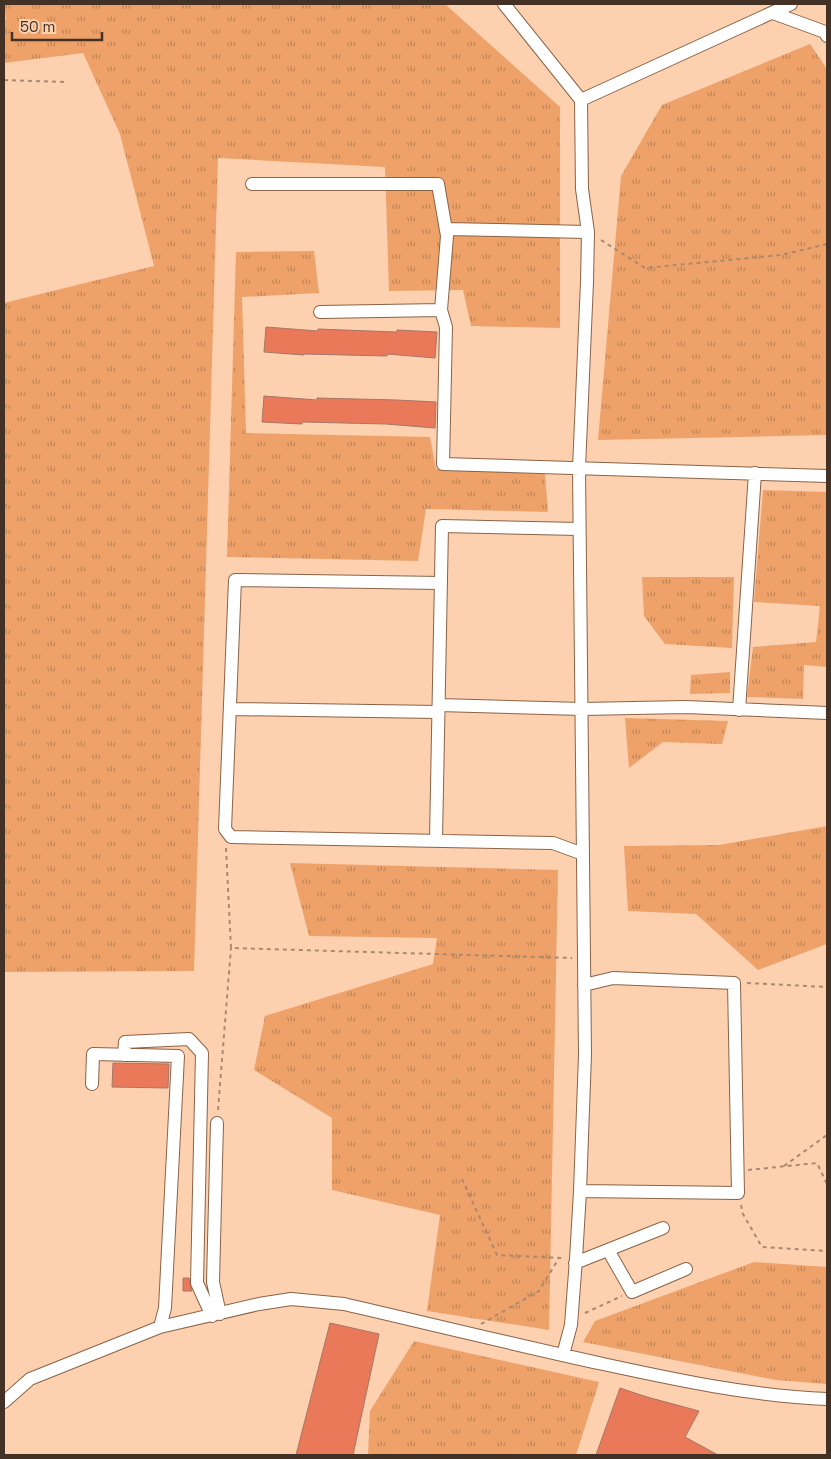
<svg xmlns="http://www.w3.org/2000/svg" width="831" height="1459" viewBox="0 0 831 1459" font-family="'Space Grotesk',sans-serif">
	<style>
		.grass { fill: url(#grass-tufts) }
		.building { fill: #e97959; stroke: #a77668 }
		.lines { fill: none; stroke-linecap: round; stroke-linejoin: round }
		.minor-casing { stroke: #8a6346; stroke-width: 14 }
		.path { stroke: #aa8972; stroke-width: 2; stroke-dasharray: 4 4; stroke-linecap: butt }
		.minor { stroke: #fff; stroke-width: 12 }
	</style>
	<defs>
		<pattern id="grass-tufts" width="24" height="20" patternUnits="userSpaceOnUse" patternTransform="scale(1.25)"><rect width="24" height="20" fill="#eea269"/><path d="M3 7l-1-3M5 7V3M7 7l1-3M15 17l-1-3M17 17v-4M19 17l1-3" fill="none" stroke="#c28556"/></pattern>
	</defs>
	<rect width="100%" height="100%" fill="#fdd0b0"/>
	<!-- grass -->
	<path class="grass" d="M4 4H445L560 107V328L471 326 463 290 389 291 385 167 218 158 194 971 4 972V303L154 266 120 134 83 53 4 63V21L6 20Z
		M810 44 827 69V435L598 440 621 176 662 105Z
		M314 251 319 293 242 297 246 433 430 437 436 469 545 474 548 512 426 509 418 561 227 557 236 252Z
		M763 490 827 492V667L804 665 803 699 747 697 753 647 816 642 820 606 754 602Z
		M642 577H734L732 648 665 644 644 616Z
		M730 672V693L690 694 691 675Z
		M625 718 728 721 722 744 663 742 629 768Z
		M827 826V944L758 970 696 914 628 911 624 846 719 845Z
		M290 863 558 870 549 1330 427 1311 440 1215 332 1190V1118L254 1070 265 1016 433 964 437 938 309 936Z
		M754 1262 827 1267V1384L776 1380 583 1342 595 1321Z
		M414 1341 599 1382 576 1455H368L370 1411Z"/>
	<!-- building -->
	<path class="building" d="M266 327 318 331V329L397 332V330L437 332 435 358 387 354V356L304 354V355L264 352Z
		M264 396 317 400V398L397 400 436 402 435 428 386 424 302 422V424L262 422Z
		M113 1063 169 1064 168 1088 112 1087Z
		M183 1278H189L192 1291H183Z
		M330 1323 379 1334 353 1455H296Z
		M620 1388 647 1397 699 1411 685 1437 718 1455H596Z"/>
	<g class="lines">
		<defs>
			<path id="minor" d="M504 4 581 100 582 189 588 232 587 282 579 468 585 1055 580 1191 576 1259 571 1325 563 1355
				M773 13 825 32 827 36
				M581 100 791 4
				M252 184H438L447 236 441 310
				M446 229 588 232
				M320 312 441 310 446 327 443 464 827 476
				M441 583 235 580 225 829 231 837 553 843 583 854
				M439 705 582 709 686 707 827 713
				M230 709 438 712
				M739 710 755 473
				M436 839 442 526 579 529
				M124 1055 125 1042 189 1039 202 1053 197 1283 212 1316
				M92 1084 93 1054 178 1056 165 1308 160 1327
				M217 1123 213 1282 220 1314
				M580 1191 738 1193 734 983 613 978 584 985
				M608 1250 632 1292 686 1269
				M575 1263 663 1228
				M4 1402 30 1379 160 1327 259 1304 291 1299 344 1304C430 1324 516 1345 603 1364 677 1380 751 1396 827 1399"/>
		</defs>
		<!-- minor casing -->
		<use href="#minor" class="minor-casing"/>
		<!-- path -->
		<path class="path" d="M4 80 67 82
			M601 240 645 268 781 255 827 244
			M226 848 231 948 572 958
			M747 983 827 987
			M218 1110 231 948
			M784 1166 827 1135
			M748 1170 817 1163 827 1184
			M462 1179 497 1255 563 1258
			M741 1205 743 1214 762 1247 827 1251
			M585 1313 622 1296
			M481 1324 539 1291 559 1258"/>
		<!-- minor -->
		<use href="#minor" class="minor"/>
	</g>
	<!-- border -->
	<rect width="831" height="1459" fill="none" stroke="#433125" stroke-width="10"/>
	<!-- scale -->
	<path d="M12 32v8h90v-8" fill="none" stroke="#433125" stroke-width="2.5"/>
	<text x="20" y="32" font-size="15" fill="#433125" stroke="#fdd0b0" stroke-width="4" paint-order="stroke">50 m</text>
</svg>
